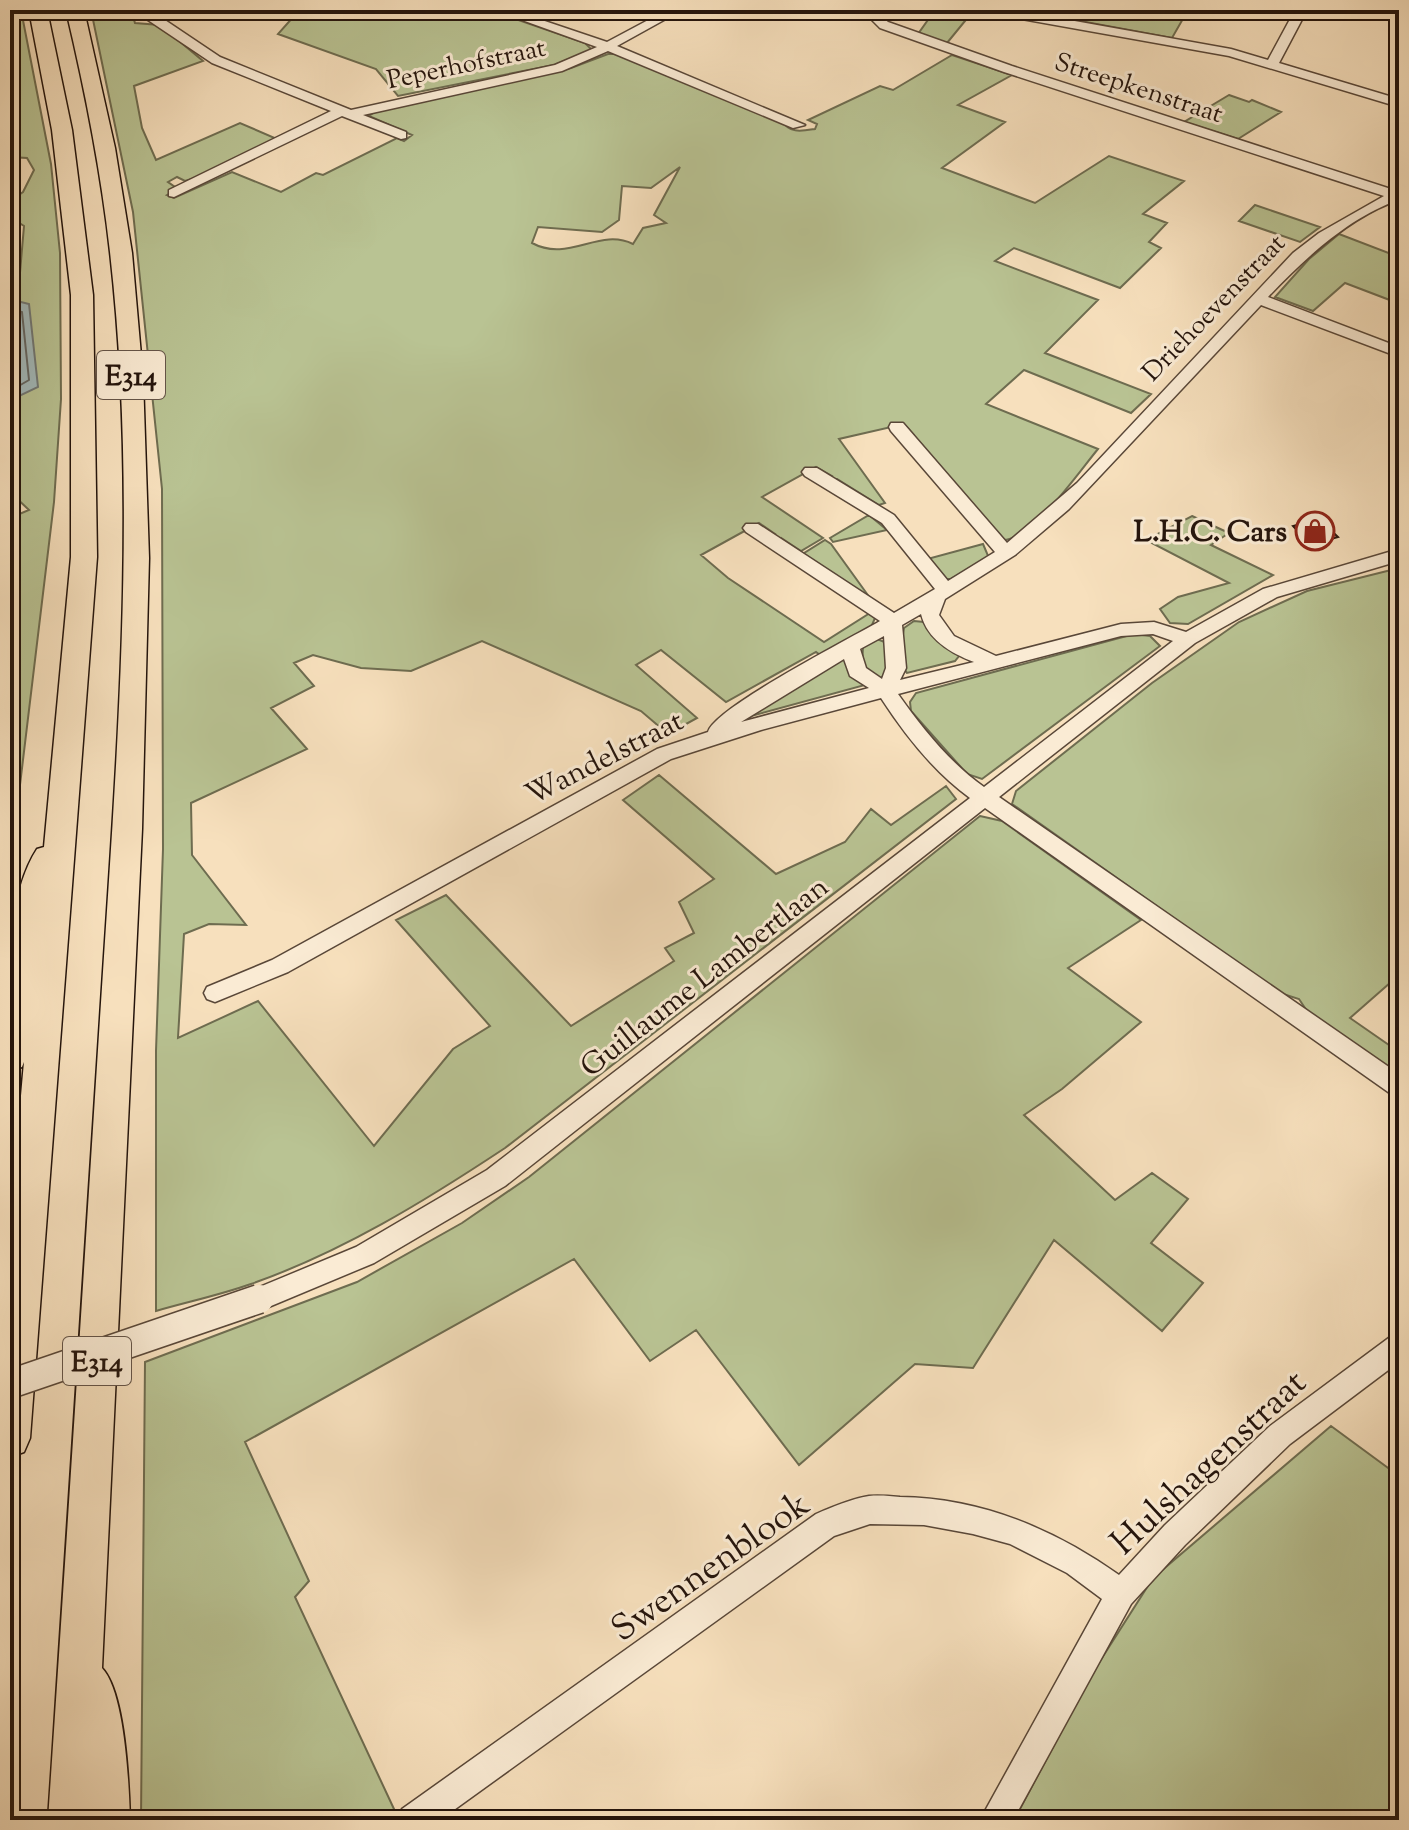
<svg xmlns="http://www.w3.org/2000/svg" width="1409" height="1830" viewBox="0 0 1409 1830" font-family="'Sorts Mill Goudy',serif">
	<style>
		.green { fill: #b9c393; stroke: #6e6c50; stroke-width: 2; fill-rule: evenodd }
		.water { fill: #a2babc; stroke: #707876; stroke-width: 2 }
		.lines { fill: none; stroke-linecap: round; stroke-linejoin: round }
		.shore { stroke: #636764; stroke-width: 2 }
		.building { fill: #e1998a; stroke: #24140c; stroke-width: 2 }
		.minor-casing { stroke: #594738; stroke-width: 3 }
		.highway-casing { stroke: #24140c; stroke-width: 3 }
		.minor { fill: #faebd4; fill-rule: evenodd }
		.highway { fill: #f7e0bd; fill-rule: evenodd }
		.minor-bridge-casing { stroke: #594738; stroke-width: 31; stroke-linecap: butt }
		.minor-bridge { stroke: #faebd4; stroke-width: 28 }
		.labels { text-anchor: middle; stroke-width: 6; stroke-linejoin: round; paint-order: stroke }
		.far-street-label { font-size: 26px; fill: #24140c; stroke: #faebd4 }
		.shield { fill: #faebd4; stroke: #645448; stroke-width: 2 }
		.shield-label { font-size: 28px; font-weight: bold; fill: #24140c }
		.poi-label { font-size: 30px; font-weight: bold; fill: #24140c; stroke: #faebd4; text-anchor: end }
		.street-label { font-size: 30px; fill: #24140c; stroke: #faebd4 }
		.near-street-label { font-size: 36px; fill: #24140c; stroke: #faebd4 }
	</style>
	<rect width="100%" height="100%" fill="#f7e0bd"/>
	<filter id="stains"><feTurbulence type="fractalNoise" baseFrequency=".0025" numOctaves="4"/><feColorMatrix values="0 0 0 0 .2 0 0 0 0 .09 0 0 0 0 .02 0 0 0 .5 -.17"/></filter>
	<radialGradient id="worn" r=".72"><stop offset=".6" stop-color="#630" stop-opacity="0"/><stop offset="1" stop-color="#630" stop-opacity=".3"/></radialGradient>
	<!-- green -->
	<path class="green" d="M10 10H21L51 164 60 253 61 399 54 502 10 868V518L29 510 10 492V398L13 399 17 301 10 304V287L19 284 24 226 10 217V201L23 192 34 170 27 158 10 157Z
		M91 10H131L135 23 160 25 203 61 134 86 142 128 156 160 240 123 277 139 195 178 185 181 177 177 168 182 175 187 174 191 167 195 174 198 232 172 281 192 316 173 323 175 397 138 404 141 412 135 369 116 376 111 571 68 608 54H618L782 120C789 134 802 131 815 129L817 124 808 120 880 86 893 90 952 55 1012 75 958 105 1005 122 942 168 1035 203 1109 156 1184 181 1143 214 1167 223 1149 242 1161 248 1120 288 1014 248 995 261 1098 300 1045 353 1151 394 1131 413 1024 370 986 404 1098 449C1078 473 1034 538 1003 540L917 439 913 440 914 435 904 424 839 439 885 503 879 505 837 479H830L832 476 816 467 762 497 823 538 801 551 781 538 777 540 772 536 775 534 759 523 701 555 728 578 824 642 870 613 875 618 872 625 874 628 824 658 816 652 726 702 661 650 636 665 697 718 668 734 641 711 482 641 411 671 361 668 313 655 294 663 314 686 271 708 307 749 191 803 192 855 246 925 209 924 184 934 178 1038 258 1001 374 1146 453 1049 490 1026 396 920 446 895 571 1026 674 961 665 948 694 933 679 902 714 879 623 800 659 775 776 874 845 842 871 809 891 825 946 786 956 799 505 1148C425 1201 342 1252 251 1284 220 1295 187 1302 156 1311V1051L163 849 162 489 133 212ZM680 167 654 215 666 223 643 228 633 244C599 227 569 263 532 243L538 227 602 232 619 220 622 186 651 188Z
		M278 10H489L585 43 592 50 554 65 398 96 376 69 278 34 295 15Z
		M935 10H974L947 43 918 34Z
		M1021 10H1188L1172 38Z
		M1229 95 1249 102 1252 100 1281 112 1238 139 1184 122Z
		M1255 205 1320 227 1300 242 1239 221Z
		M1339 234 1399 257V299L1395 302 1345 283 1313 311 1275 297 1309 259Z
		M869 515 887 530 833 542 830 538Z
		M1192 516 1229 533 1211 545 1273 575 1188 624 1170 623 1160 609 1178 597 1229 583 1146 540Z
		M825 540 831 544 870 598 801 555Z
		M983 544 989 558 951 579H946L930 565 931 558Z
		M1399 568V975L1350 1018 1399 1052V1076L1309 1014 1299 999 1280 993 1012 804 1016 791 1152 683 1239 622 1307 591Z
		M914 621 924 622 959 656 955 661 907 673C897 662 902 641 904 628Z
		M1134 634 1150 636 1160 646 982 779 967 774 911 711 910 702 916 693Z
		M877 639 887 643 891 669 883 679 862 671 863 645Z
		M844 657 865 685 740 719Z
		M980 816 1002 821 1141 920 1068 968 1141 1022 1062 1089 1024 1115 1115 1200 1152 1173 1188 1199 1151 1243 1203 1283 1162 1331 1054 1240 973 1368 915 1364 799 1465 696 1330 650 1361 574 1259 245 1442 309 1581 295 1597 394 1809 380 1820H141L145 1362 357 1282 462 1223 529 1177Z
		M1331 1426 1399 1476V1820H1014L1093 1672 1153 1578Z"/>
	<!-- water -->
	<path class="water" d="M17 301 29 304 38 387 13 399 10 398V304Z"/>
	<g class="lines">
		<!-- shore -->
		<path class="shore" d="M10 310 22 312 29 380 10 391"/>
	</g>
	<!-- building -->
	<path class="building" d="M1319 519 1338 537 1316 543 1312 538 1306 540 1293 526Z"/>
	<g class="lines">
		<defs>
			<path id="minor" d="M142 10H150L220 57 351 110 555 65 597 47 494 10H512L607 42 667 10H682L617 46 805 125 793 128 608 51 562 71 363 115 406 132V138L401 139 342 116 174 197 169 196V190L331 111 212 63 142 16Z
				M872 10H884L882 17 888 22 1012 66 1394 190 1399 189V200C1350 216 1303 260 1268 297L1399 347V357L1261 305 1069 509 1015 555 945 599 939 615 954 636 996 656 1121 624 1154 622 1186 632 1263 589 1399 549V561L1277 597 1195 643 999 797 1399 1074V1097L1391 1094 985 808 505 1186 374 1263 259 1311 250 1307 246 1299 250 1291 356 1247 487 1170 970 798C934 772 905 735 881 698L761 730 671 759 288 972 215 1002 207 999 204 993 207 987 272 960 657 749 708 732C714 708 851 638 880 621L746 532 743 528 746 524H758L894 613 935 589 882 523 805 476 802 472 805 468H817L894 515 948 581 995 552 891 431 889 427 891 423H903L1007 543 1077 483 1293 253 1319 233 1384 196 1004 72 880 28 870 18ZM921 614C927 639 950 653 974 662L900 680 906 668 902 625ZM1153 634 1173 641 984 787C950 763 922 728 898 694L1121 636ZM884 636 886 668 882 679 866 668 860 649ZM844 659 850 676 869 688 741 722Z
				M987 10H1013L1231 49 1268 60 1295 10H1307L1279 63 1399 99V107L1229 56 993 14Z
				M1399 1334V1362L1290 1444 1185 1545 1131 1604 1013 1820H980L1102 1599 1067 1573 1010 1544 973 1534 924 1525 870 1524 834 1536 440 1820H397L402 1809 816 1514C832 1507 851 1499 869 1496 879 1495 890 1496 900 1497 981 1498 1054 1529 1119 1575L1165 1525 1270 1426 1390 1337Z"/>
			<path id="highway" d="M29 10H47L72 130 93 295 97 557 30 1438 24 1452 10 1457V1219L24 1062 22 1067 10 1071C10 1006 1 904 37 849L44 847 71 557V295L52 130Z
				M66 10H84L115 148 132 253 143 378 149 558 142 829 102 1668C125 1692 129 1786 130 1820H48C66 1553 83 1286 100 1018 116 764 139 506 110 252 101 171 85 90 66 10Z"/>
		</defs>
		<!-- minor casing -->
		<use href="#minor" class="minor-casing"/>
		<!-- highway casing -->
		<use href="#highway" class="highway-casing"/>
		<!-- minor -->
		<use href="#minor" class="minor"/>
		<!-- highway -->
		<use href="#highway" class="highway"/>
		<defs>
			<path id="minor-bridge" d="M10 1384 259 1299"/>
		</defs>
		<!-- minor-bridge casing -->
		<use href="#minor-bridge" class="minor-bridge-casing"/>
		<!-- minor-bridge -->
		<use href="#minor-bridge" class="minor-bridge"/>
	</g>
	<!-- icons -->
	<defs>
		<symbol id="shop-ring" viewBox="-11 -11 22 22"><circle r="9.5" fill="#faebd4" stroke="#8f2418" stroke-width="1.5"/><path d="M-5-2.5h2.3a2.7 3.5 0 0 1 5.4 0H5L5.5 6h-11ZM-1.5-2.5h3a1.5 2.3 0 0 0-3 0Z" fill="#8f2418"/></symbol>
	</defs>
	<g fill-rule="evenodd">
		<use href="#shop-ring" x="1293" y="509" width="44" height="44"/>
	</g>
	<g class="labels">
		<!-- far-street labels -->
		<g class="far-street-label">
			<text transform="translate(466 63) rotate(-12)" y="9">Peperhofstraat</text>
			<text transform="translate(1139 87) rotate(18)" y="9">Streepkenstraat</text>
			<text transform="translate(1213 307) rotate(-46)" y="9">Driehoevenstraat</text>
		</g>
		<!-- shield labels -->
		<g class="shield">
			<rect x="97" y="351" width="68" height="48" rx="6"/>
			<rect x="63" y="1337" width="68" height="48" rx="6"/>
		</g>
		<g class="shield-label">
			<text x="131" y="385">E314</text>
			<text x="97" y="1371">E314</text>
		</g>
		<!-- poi labels -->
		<g class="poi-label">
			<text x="1287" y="541">L.H.C. Cars</text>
		</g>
		<!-- street labels -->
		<g class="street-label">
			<text transform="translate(604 757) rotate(-27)" y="10">Wandelstraat</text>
			<text transform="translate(704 976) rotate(-38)" y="10">Guillaume Lambertlaan</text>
		</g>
		<!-- near-street labels -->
		<g class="near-street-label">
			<text transform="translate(1207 1461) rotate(-43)" y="13">Hulshagenstraat</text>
			<text transform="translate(709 1565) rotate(-35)" y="13">Swennenblook</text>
		</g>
	</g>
	<!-- margin -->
	<rect width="1409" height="1830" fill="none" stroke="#f7e0bd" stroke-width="40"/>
	<rect x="12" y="12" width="1385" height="1806" fill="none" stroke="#24140c" stroke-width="4"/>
	<rect x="20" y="20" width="1369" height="1790" fill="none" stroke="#24140c" stroke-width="2"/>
	<rect width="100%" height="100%" filter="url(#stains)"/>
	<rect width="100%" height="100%" fill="url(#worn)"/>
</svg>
